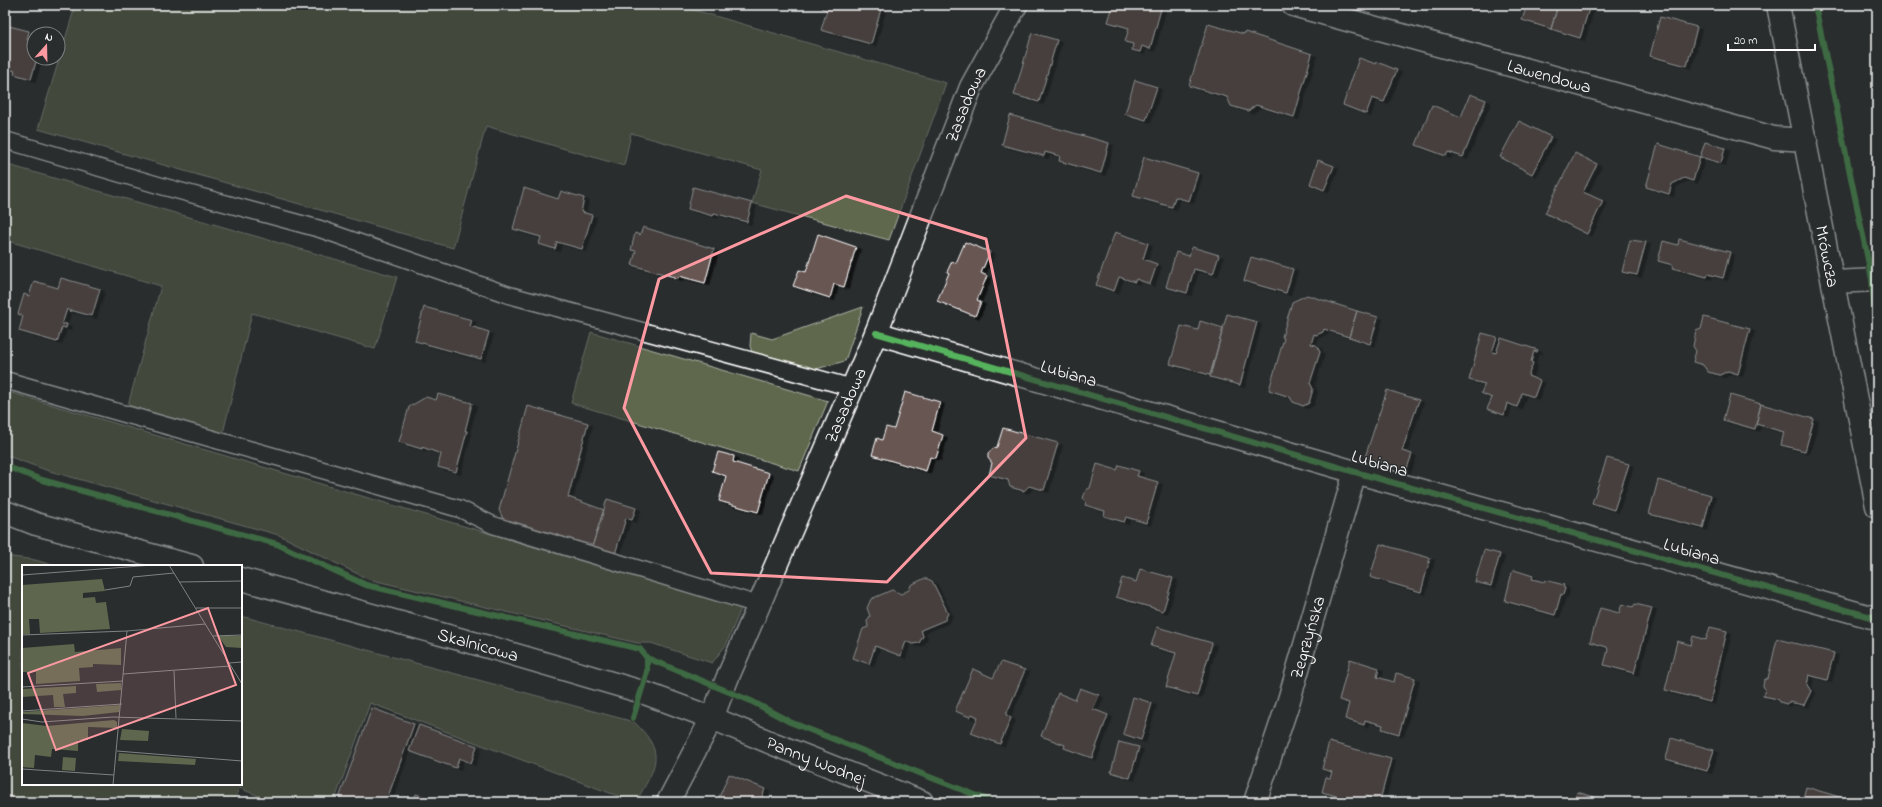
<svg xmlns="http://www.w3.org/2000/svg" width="1882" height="807" viewBox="0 0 1882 807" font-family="'Indie Flower',sans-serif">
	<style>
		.green { fill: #5e674d; stroke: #aeb3a6 }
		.building { fill: #685652; stroke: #fff; filter: url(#shadow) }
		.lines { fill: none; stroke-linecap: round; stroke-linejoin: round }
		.service-casing { stroke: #fff; stroke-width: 19 }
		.minor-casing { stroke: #fff; stroke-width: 25 }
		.tertiary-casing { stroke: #fff; stroke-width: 25 }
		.service { stroke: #2a2d2e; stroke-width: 16 }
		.minor { stroke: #2a2d2e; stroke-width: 22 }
		.tertiary { stroke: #2a2d2e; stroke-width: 22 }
		.cycleway-casing { stroke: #2a2d2e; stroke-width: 8 }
		.cycleway { stroke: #56b35d; stroke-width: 6 }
		.marked { fill: none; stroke: #ff9aa2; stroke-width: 3; stroke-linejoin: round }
		.labels { text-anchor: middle; stroke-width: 3; stroke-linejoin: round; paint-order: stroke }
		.street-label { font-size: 18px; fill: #fff; stroke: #2a2d2e }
		.inset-road { fill: none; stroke: #7f8182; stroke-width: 1 }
		.view { fill: #ff9aa2; fill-opacity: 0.15; stroke: #ff9aa2; stroke-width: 2 }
		.inset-edge { fill: none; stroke: #fff; stroke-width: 2 }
	</style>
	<defs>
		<filter id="shadow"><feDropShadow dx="4.5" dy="2.5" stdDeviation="0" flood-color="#0009"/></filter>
	</defs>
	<rect width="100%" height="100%" fill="#2a2d2e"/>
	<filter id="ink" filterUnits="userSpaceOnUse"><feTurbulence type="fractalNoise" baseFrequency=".025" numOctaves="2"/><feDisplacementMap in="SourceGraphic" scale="8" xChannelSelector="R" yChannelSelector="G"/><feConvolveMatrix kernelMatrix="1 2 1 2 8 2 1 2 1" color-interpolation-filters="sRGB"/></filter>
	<g filter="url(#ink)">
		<!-- green -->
		<path class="green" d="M59 5H677L946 83 889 240 752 203 762 170 631 133 624 166 486 126 453 248 38 129 74 10Z
			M5 164 397 277 375 349 252 313 223 433 128 405 161 286 5 240Z
			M863 307 845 361 816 369 794 367 753 355 750 346 751 333 772 339Z
			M591 332 828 401 799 471 571 403Z
			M5 391 562 555 742 606 726 645 712 663 651 643H637L368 579 279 535 46 470 5 455Z
			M5 556 35 560 56 566H23V784H241V616L634 722C668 754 655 767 636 802H634L370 703 334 802H274L239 788 234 802H7L5 801Z"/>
		<!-- building -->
		<path class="building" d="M822 5H869L881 9 871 44 821 30 827 10 821 8Z
			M1113 5H1162L1150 49 1142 46 1140 52 1132 50 1133 44 1125 42 1129 28 1108 22Z
			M1527 5H1558L1551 29 1522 20Z
			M1558 5H1590L1580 38 1551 29Z
			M1660 17 1697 27 1687 66 1650 56Z
			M1208 24 1244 34 1245 32 1312 54 1294 117 1256 105 1248 111 1231 106 1227 97 1189 86Z
			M5 25 29 31 27 40 34 42V58H37L31 79 14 74 15 71 5 68Z
			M1032 33 1057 40 1039 102 1014 95Z
			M1359 58 1376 64 1377 62 1397 70 1384 102 1372 98 1366 114 1343 105Z
			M1135 80 1157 87 1146 120 1125 114Z
			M1470 94 1486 100 1463 157 1448 152 1446 156 1416 145 1432 105 1461 117Z
			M1010 115 1109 143 1101 173 1059 161 1060 156 1045 152 1044 156 1002 145Z
			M1519 121 1551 137 1532 174 1500 157Z
			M1705 142 1725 148 1721 163 1700 157Z
			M1658 144 1700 157 1693 181 1684 178 1672 184 1669 194 1646 187Z
			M1575 153 1597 164 1583 192 1603 201 1587 234 1545 213Z
			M1144 157 1198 173 1189 201 1175 197 1172 207 1133 196Z
			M1318 160 1334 166 1324 190 1310 184Z
			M693 187 752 203 747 222 714 213 713 216 688 209Z
			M524 188 558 199 561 191 584 198 581 212 592 215 582 249 557 242 555 249 539 244 541 237 513 229Z
			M643 227 714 249 705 283 679 276 678 278 632 265 636 251 631 250 635 233 640 235Z
			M1115 232 1148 243 1143 259 1157 264 1150 284 1136 279 1135 282 1119 277 1114 291 1096 285Z
			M818 234 856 247 844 287 834 284 830 298 793 286 799 270 806 272Z
			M1679 239 1730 252 1723 278 1708 274 1707 277 1672 268 1673 265 1658 261 1663 241 1678 245Z
			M1630 240 1646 242 1637 275 1622 272Z
			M965 242 990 252 981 273 987 276 977 300 981 302 975 316 937 301 949 273 947 272 952 261 956 263Z
			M1192 247 1219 255 1213 274 1194 269 1187 293 1166 287 1176 252 1189 256Z
			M1251 257 1293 269 1286 293 1244 281Z
			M61 278 100 289 92 316 70 310V312L67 309 62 324H67L66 328 62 327 57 342 19 331 23 316 18 314 24 294 29 296 34 281 58 288Z
			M1307 295 1357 311 1349 337 1324 329 1323 332 1316 335 1314 334 1311 344 1316 345 1320 352 1310 383 1313 389 1309 403 1303 406 1293 402 1290 397 1269 390 1284 338 1282 337 1292 302Z
			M424 307 472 320 470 326 489 332 481 359 415 341Z
			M1357 311 1378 317 1370 344 1349 337Z
			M1227 314 1257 322 1240 385 1210 377Z
			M1704 317 1750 329 1738 374 1728 371 1720 375 1708 372 1703 365 1693 362 1696 351 1693 346 1696 331 1701 329Z
			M1200 321 1223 328 1210 375 1170 364 1181 326 1198 330Z
			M1482 333 1497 337 1492 352 1496 353 1501 338 1538 350 1537 352 1534 351 1531 362 1533 363 1528 376 1540 381 1534 397 1522 393 1517 407 1507 403 1504 415 1487 409 1492 398 1481 393 1485 384 1469 380Z
			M1387 390 1419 400 1402 451 1412 454 1406 471 1365 457Z
			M905 392 940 402 932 431 943 435 936 458 930 457 926 471 872 455 877 438 882 440 886 427 894 429Z
			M438 394 472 403 465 431H467L456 472 438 467 441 454 422 447V449L399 442 409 407 426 397 436 400Z
			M1730 395 1761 404 1755 429 1723 420Z
			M1761 404 1814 419 1805 451 1781 445 1784 432 1756 424Z
			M528 406 588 423 568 497 604 510 592 547 504 521 499 510Z
			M1003 428 1058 443 1044 490 1029 486 1024 491 1010 487 1008 480 989 475 992 463 988 458V454L992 449 997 447Z
			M718 452 734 456 733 462 769 473 758 512 719 501 726 476 712 471Z
			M1607 458 1629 464 1614 510 1592 503Z
			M1097 464 1117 470 1119 465 1139 471 1137 476 1158 482 1146 523 1126 517 1124 522 1104 516 1105 511 1085 505 1086 502 1083 498 1086 490 1090 488Z
			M1658 480 1711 495 1703 528 1649 514Z
			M607 499 636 508 632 520 626 518 615 554 592 547Z
			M1380 544 1430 558 1421 592 1370 577Z
			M1484 550 1500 554 1491 586 1475 582Z
			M1140 569 1173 578 1163 611 1116 597 1122 578 1136 582Z
			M1514 570 1533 576 1532 579 1544 582 1545 580 1564 585 1563 587 1565 588 1563 595 1561 594 1555 615 1505 601 1512 572Z
			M925 578 932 581 948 613 945 620 921 630 923 636 919 643 912 644 906 641 901 656 875 646 869 664 853 658 863 629 868 627 867 621 870 616 867 608 871 599 892 590 901 594 909 590 911 585Z
			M1622 604 1633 607 1635 604 1652 608 1634 673 1604 665 1608 650 1607 647 1590 642 1600 608 1619 613Z
			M1157 627 1212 643 1197 696 1166 687 1176 653 1151 646Z
			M1710 627 1727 631 1710 702 1665 690 1677 641 1691 645 1693 636 1706 640Z
			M1777 639 1834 653 1827 680 1809 675 1807 685 1811 691 1804 705 1789 702 1786 704 1780 702 1778 699 1763 696 1765 689 1763 686 1764 680 1768 678Z
			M1350 659 1379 668 1377 677 1394 682 1396 673 1415 678 1399 734 1382 729 1383 725 1365 720 1364 725 1345 719 1349 703 1339 700Z
			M1001 662 1025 670 1006 715 1011 718 1000 744 971 733 978 717 972 714 970 717 955 711 973 669 993 678Z
			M1080 688 1099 695 1093 709 1108 715 1092 758 1064 748 1065 745 1041 736 1058 693 1075 700Z
			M1133 697 1152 703 1141 740 1123 734Z
			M372 708 414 724 386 802H340L338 801Z
			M419 725 477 746 471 763 459 758 456 768 409 751Z
			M1671 738 1714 750 1707 771 1666 759Z
			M1119 742 1139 747 1130 778 1111 772Z
			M1329 742 1391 759 1380 800 1365 796 1363 802H1345L1339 800 1340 797 1322 792 1326 777 1330 778 1332 772 1322 769Z
			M729 774 765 789 760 802H717Z
			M1806 787 1853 801V802H1802Z
			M1577 792 1612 802H1574Z
			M416 794 439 802H413Z"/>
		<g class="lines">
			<defs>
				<path id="service" d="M5 140 165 187 320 229 509 295 853 388
					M5 380 460 509 493 525 759 605"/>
				<g id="minor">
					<path id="s1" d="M1293 5 1774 138 1806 140"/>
					<path d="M1833 282 1877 280"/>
					<path d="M876 333 1355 472 1871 617 1877 616"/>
					<path id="s2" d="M712 718 727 679 876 333 971 87 1016 5"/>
					<path id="s3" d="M1255 802 1289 700 1355 472"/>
				</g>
				<g id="tertiary">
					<path id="s4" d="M1778 5 1877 506"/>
					<path d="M5 512 36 524 192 566"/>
					<path id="s5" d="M241 579 499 650 642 692 712 718 774 744 922 802"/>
					<path d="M668 802 712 718"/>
				</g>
			</defs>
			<!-- service casing -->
			<use href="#service" class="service-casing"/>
			<!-- minor casing -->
			<use href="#minor" class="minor-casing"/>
			<!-- tertiary casing -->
			<use href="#tertiary" class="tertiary-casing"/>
			<!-- service -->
			<use href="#service" class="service"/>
			<!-- minor -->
			<use href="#minor" class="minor"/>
			<!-- tertiary -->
			<use href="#tertiary" class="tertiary"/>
			<defs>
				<path id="cycleway" d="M1815 5 1872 279 1877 334
					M876 333 1355 472 1871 617 1877 616
					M5 466 42 480 277 544 366 585 640 649 647 658V672L633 718
					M647 658 751 701 790 722 993 802"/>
			</defs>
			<!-- cycleway casing -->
			<use href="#cycleway" class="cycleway-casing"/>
			<!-- cycleway -->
			<use href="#cycleway" class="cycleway"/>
		</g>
	</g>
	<!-- marked area -->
	<path d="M0 0H1882V807H0ZM846 196 986 239 1026 438 887 582 711 573 624 408 659 279Z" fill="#2a2d2e" fill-opacity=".55" fill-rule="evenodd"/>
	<path class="marked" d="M846 196 986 239 1026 438 887 582 711 573 624 408 659 279Z"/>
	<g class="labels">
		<!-- street labels -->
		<g class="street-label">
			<text dy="6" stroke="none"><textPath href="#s1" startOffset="266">Lawendowa</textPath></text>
			<text dy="6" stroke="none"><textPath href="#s2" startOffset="664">Zasadowa</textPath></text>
			<text dy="6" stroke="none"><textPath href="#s4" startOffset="256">Mrówcza</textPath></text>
			<text transform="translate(1069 373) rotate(16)" y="6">Lubiana</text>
			<text dy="6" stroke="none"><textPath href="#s2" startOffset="340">Zasadowa</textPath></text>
			<text transform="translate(1380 463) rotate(16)" y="6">Lubiana</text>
			<text transform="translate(1692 551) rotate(16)" y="6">Lubiana</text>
			<text dy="6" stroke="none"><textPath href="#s3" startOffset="173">Zegrzyńska</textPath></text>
			<text dy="6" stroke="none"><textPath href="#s5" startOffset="246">Skalnicowa</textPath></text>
			<text dy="6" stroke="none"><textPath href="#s5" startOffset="604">Panny Wodnej</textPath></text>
		</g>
	</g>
	<!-- overview -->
	<g transform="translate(22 565)">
		<rect width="220" height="220" fill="#2a2d2e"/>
		<path d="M80 14 83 26 61 28V33L73 32 74 38 84 37 88 64 18 68 17 54H7L8 69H0V20ZM196 71H220V83L204 82ZM52 79 53 87 99 83V100L71 99V102L57 103 58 116 14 119V107H0V83ZM99 118V125L75 127 74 119ZM54 121V128L41 129 43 142H32L31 130 0 132V145V124ZM98 140 97 147 61 151 0 149V147ZM92 155 95 157V163L66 162V175H56V186L30 184 29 192 13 190 12 203 0 202V158L25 161ZM100 164 127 166 126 176 98 175ZM97 188 174 194 173 200 96 196ZM41 192 54 193 53 206 40 205Z" fill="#5e674d"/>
		<path class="inset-road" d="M147 0 220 119M0 10 131 0M157 17 220 16M83 25 108 21 111 12 152 8M174 43H220M0 70 105 66 183 59M191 71 220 70M207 98 220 97M152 106 154 153M101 109 208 101M0 122 101 116M0 146 100 139M0 154 20 157 91 152 220 156M95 186 220 196M0 204 92 210M91 220 105 66"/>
		<path class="view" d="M186 43 214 120 34 185 6 108Z"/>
		<rect width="220" height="220" class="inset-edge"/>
	</g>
	<!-- margin -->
	<rect width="1882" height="807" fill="none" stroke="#2a2d2e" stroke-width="20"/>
	<rect x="10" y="10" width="1862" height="787" fill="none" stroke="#fff" stroke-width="1.5" filter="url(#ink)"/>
	<!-- north arrow -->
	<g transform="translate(46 46) rotate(20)"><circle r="19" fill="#2a2d2e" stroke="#7f8182"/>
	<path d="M0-3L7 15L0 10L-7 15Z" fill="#ff9aa2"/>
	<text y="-6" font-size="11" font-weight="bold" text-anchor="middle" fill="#ffffff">N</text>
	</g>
	<!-- scale -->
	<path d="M1728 44v6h87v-6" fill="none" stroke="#ffffff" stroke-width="2"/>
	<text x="1734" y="44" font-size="12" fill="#ffffff" stroke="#2a2d2e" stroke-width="3" paint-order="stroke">20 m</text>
</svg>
